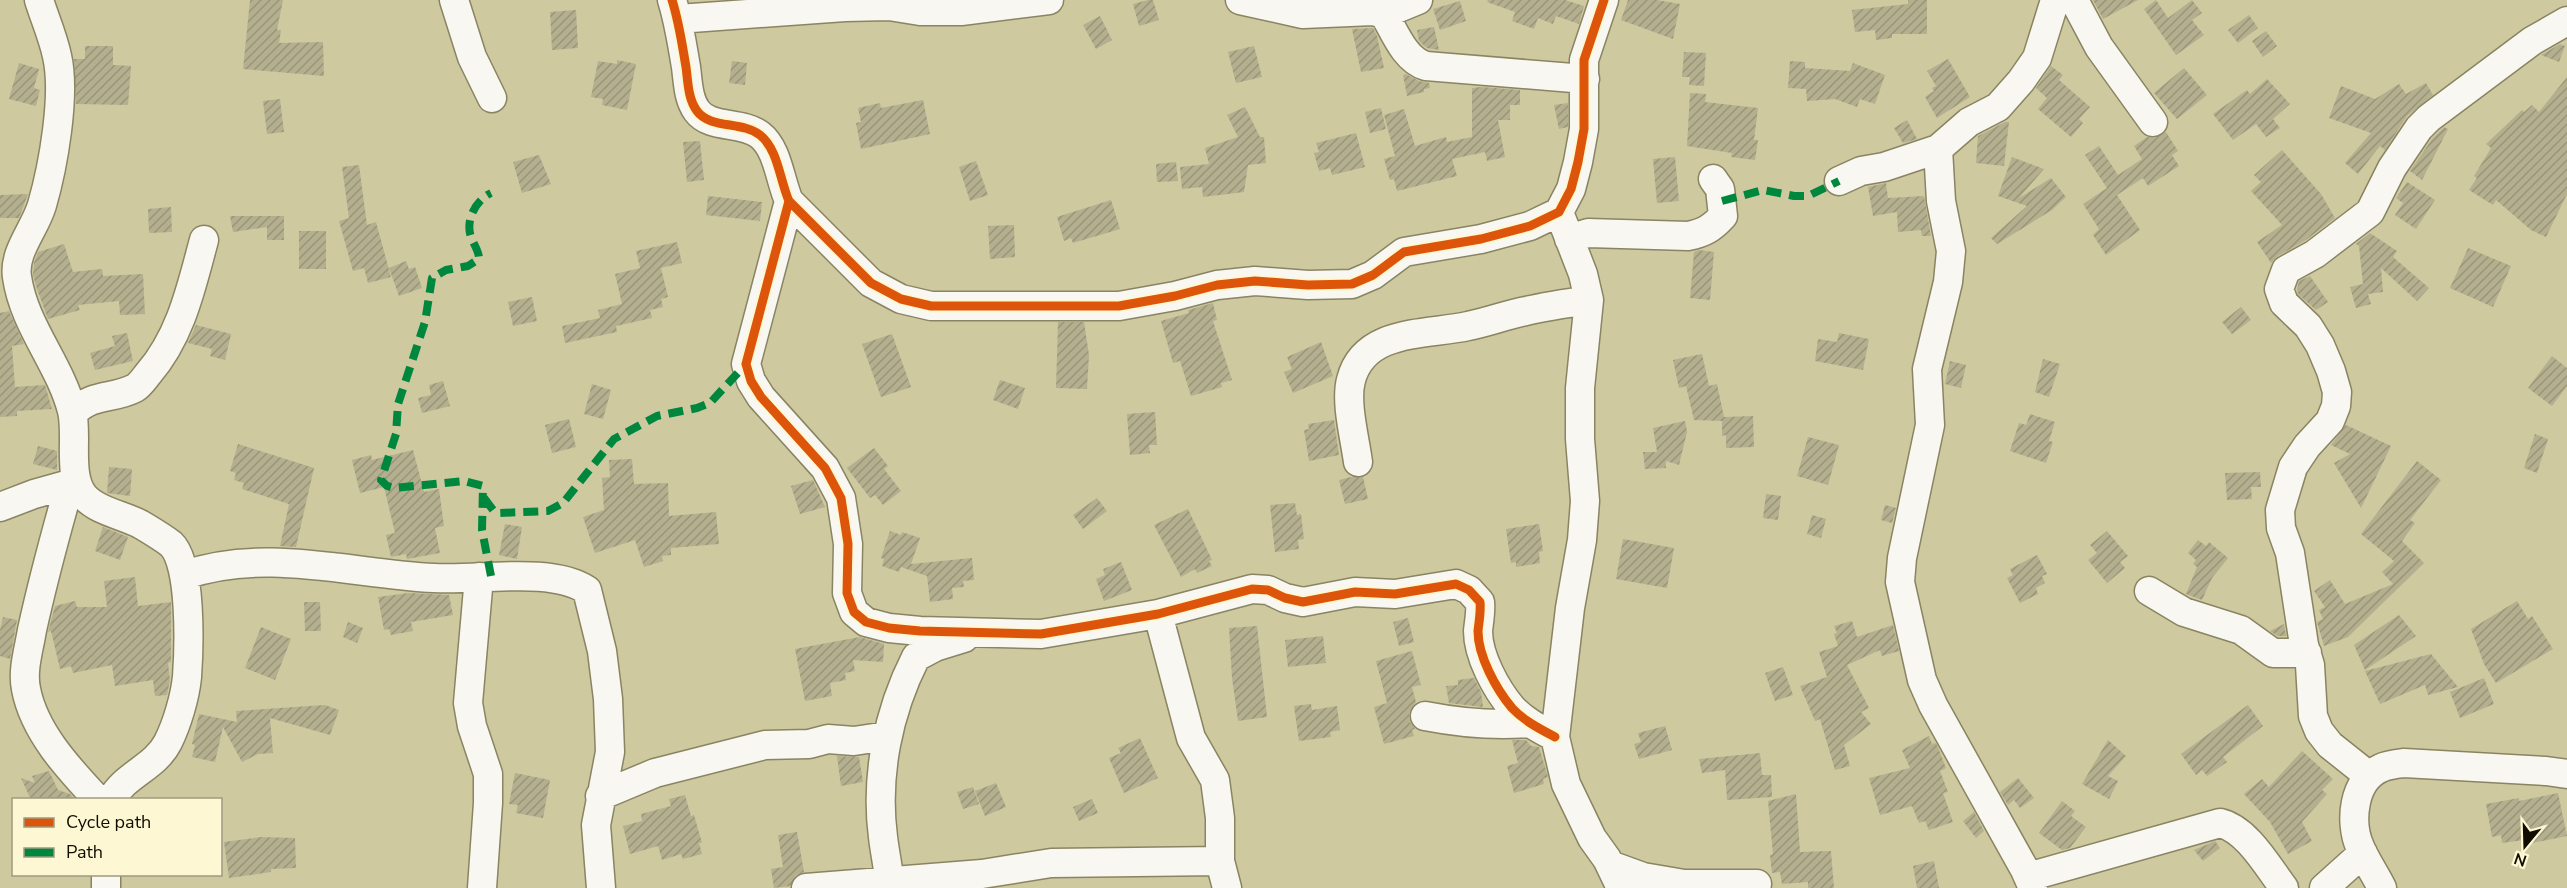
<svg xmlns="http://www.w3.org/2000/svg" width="2567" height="888" viewBox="0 0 2567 888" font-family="'Nunito Sans',sans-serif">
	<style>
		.building { fill: url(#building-hatch) }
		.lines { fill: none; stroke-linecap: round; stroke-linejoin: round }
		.minor-casing { stroke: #898462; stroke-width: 31 }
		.minor { stroke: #f8f7f1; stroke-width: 28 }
		.quiet { stroke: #00873e; stroke-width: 8; stroke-dasharray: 15 8; stroke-linecap: butt }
		.cycleway-casing { stroke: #fdf8d3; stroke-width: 13 }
		.cycleway { stroke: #dd550b; stroke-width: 9 }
	</style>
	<defs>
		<pattern id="building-hatch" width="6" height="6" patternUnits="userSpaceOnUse" patternTransform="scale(1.5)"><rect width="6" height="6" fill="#b4af8e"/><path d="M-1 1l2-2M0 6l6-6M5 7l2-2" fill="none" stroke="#9a9579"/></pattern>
	</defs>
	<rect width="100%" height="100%" fill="#cfc9a0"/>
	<!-- building -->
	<path class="building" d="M250 0H283L277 30H281L279 43 323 42 324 76 243 69Z
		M1148 0H1153L1159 20 1139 26 1133 4Z
		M1488 0H1565L1584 6 1579 24 1556 16 1553 24 1538 18 1534 29 1512 21 1515 12 1487 2Z
		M1628 0H1657L1680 4 1673 39 1621 20Z
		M1908 0H1927V34H1892V38L1876 40 1875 30 1855 32 1852 10 1908 4Z
		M2093 0H2138L2103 19Z
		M2156 0 2168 18 2192 0 2202 13 2192 20 2204 35 2176 55 2144 9Z
		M1460 1 1466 21 1440 30 1433 9Z
		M576 10 578 48 552 50 550 12Z
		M2249 15 2258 28 2238 43 2228 30Z
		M1100 16 1112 40 1096 49 1083 25Z
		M1434 27 1439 50 1427 48 1419 41 1417 30Z
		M1373 28 1377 36 1384 68 1361 72 1352 29Z
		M2266 31 2277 46 2263 57 2252 41Z
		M2560 44 2565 46 2559 62 2541 55Z
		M85 46H113V65L131 66 128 105 76 104 74 59H85Z
		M1254 46 1262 77 1236 83 1228 52Z
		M1684 52 1706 53 1704 86 1689 85 1690 77H1682Z
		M1948 59 1970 97 1937 118 1925 97 1934 91 1932 88 1936 86 1927 71Z
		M617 60 636 64 627 110 602 105 603 99 591 97 598 61 617 64Z
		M732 61 747 63 745 85 729 83Z
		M1790 61 1805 62V68L1850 71 1853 63 1885 75 1875 104 1860 99 1857 107 1835 99 1807 101 1806 89 1788 88Z
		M19 63 39 69 34 88 40 90 36 106 9 99Z
		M2051 66 2063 75 2059 80 2090 107 2079 119 2083 123 2071 137 2038 109 2047 98 2036 88Z
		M2184 68 2207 95 2177 119 2154 93Z
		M1406 74 1419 81 1429 83 1430 88 1424 89V92L1407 96 1403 75Z
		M2567 77V194L2546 237 2531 230 2496 200 2493 205 2469 190 2477 178 2474 176 2491 148 2486 144 2522 110 2524 112 2532 105 2539 112Z
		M2267 79 2290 104 2273 119 2280 128 2266 137 2256 124 2233 140 2213 114 2247 90 2250 94Z
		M2426 83 2433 95 2407 116 2385 150 2380 146 2358 174 2345 163 2371 133 2329 118 2341 86 2375 99 2399 84 2406 94Z
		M1481 87 1520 90V105H1510V120H1498L1505 157 1487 161 1485 152 1452 159 1457 176 1397 191 1394 179 1390 180 1384 159 1395 156 1384 115 1404 109 1415 146 1446 137 1447 142 1472 137V88Z
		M1690 93 1706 94 1705 102 1758 108 1754 140H1758L1755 160 1731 157 1732 153 1687 146Z
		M280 99 284 132 267 134 263 101Z
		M923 100 930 134 861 149 856 123 861 122 858 108 880 103 881 108Z
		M1568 103V127L1559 129 1554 105Z
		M1245 107 1260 137H1264L1266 163 1248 165 1244 192 1203 197 1202 187 1182 189 1180 167 1209 164 1205 148 1238 137 1227 115Z
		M1381 108 1386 129 1370 133 1365 112Z
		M1907 120 1917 139 1903 143 1894 128Z
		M2005 122H2009L2004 166 1976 163 1978 136Z
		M2444 127 2448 129 2422 180 2410 171 2432 139Z
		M2166 132 2178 151 2172 155 2179 166 2148 186 2143 178 2117 195 2140 230 2106 255 2093 235 2099 229 2083 204 2107 188 2085 155 2099 146 2118 175 2142 159 2134 146 2147 137 2155 138Z
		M1356 133 1365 167 1332 175 1330 168 1319 171 1314 153 1319 152 1316 143Z
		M700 141 704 180 687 182 683 142Z
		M2282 150 2321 194 2335 218 2306 240 2278 256 2271 263 2257 242 2282 225 2251 191 2261 182 2254 175Z
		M539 155 551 184 522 193 513 162Z
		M1675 157 1679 201 1657 203 1653 159Z
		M2012 157 2044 169 2019 198 2051 178 2066 197 2052 210 1997 244 1991 238 2027 206 1998 196Z
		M976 161 988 195 970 201 959 167Z
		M1176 162 1178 181 1157 182 1156 164Z
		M359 165 367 225 376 222 391 277 368 283 364 268 353 271 339 221 349 218 342 167Z
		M2407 182 2435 200 2416 229 2395 215 2403 203 2396 198Z
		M1886 183 1888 198 1924 196 1931 236H1922L1921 230 1898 232 1897 212 1873 216 1868 187Z
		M28 194 19 218H0V195Z
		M708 196 762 202 760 221 706 215Z
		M1111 200 1120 229 1073 243 1071 238 1064 241 1057 217Z
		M171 207 172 232 149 233 148 209Z
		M230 216H284V240H267V227L233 232Z
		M1014 225 1015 257 990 259 988 226Z
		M299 231H326V269H299Z
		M2370 233 2397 251 2393 257 2429 288 2417 301 2381 268 2383 292 2368 294 2371 304 2356 308 2350 287 2363 284 2359 246 2356 244Z
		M677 242 682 263 661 268 668 297 661 299 663 307 650 310 652 318 616 326 617 332 565 343 562 326 600 318 598 310 622 304 615 274 640 268 636 251Z
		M64 244 73 272 102 269 103 276 143 274 145 314 120 315 119 301 78 305 80 310 48 319 37 289 33 275 34 263 38 252Z
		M2468 248 2511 266 2493 307 2450 288Z
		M1699 250 1714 252 1710 300 1690 298 1694 252Z
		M406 261 409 269 415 267 422 288 399 296 389 268Z
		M2310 276 2328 302 2316 310 2298 294 2297 289 2299 281Z
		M532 297 537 321 513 326 508 302Z
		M1213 303 1217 320 1213 321 1232 380 1221 383 1222 387 1191 396 1180 361 1173 363 1161 321 1189 313 1188 310Z
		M2241 307 2251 320 2232 334 2222 322Z
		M9 311 24 344 12 346 15 387 45 385 52 409 17 411V416L0 417V313Z
		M1058 322H1084L1089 355 1087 389 1056 388Z
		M196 325 231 334 225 360 210 356 212 349 188 343Z
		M127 333 133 361 95 370 90 353 115 346 112 336Z
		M1839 333 1869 339 1863 370 1815 361 1818 339 1837 342Z
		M892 334 911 387 881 397 862 344Z
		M1321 342 1333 376 1293 393 1284 372 1292 369 1287 357Z
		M1702 354 1709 386 1717 384 1724 417 1753 416 1754 447 1726 448V435L1722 436V421L1694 420 1686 386 1679 388 1673 360Z
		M2552 356 2567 368V386L2552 406 2528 388Z
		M2043 359 2060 364 2049 397 2035 392Z
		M1950 361 1966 365 1961 388 1945 384Z
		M1000 380 1025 388 1018 409 993 400Z
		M443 381 450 406 422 413 418 398 431 395 429 385Z
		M592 384 611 390 603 419 584 414Z
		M1155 412 1157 445H1149L1150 453 1130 455 1127 414Z
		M2030 414 2055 422 2049 441 2053 442 2046 463 2010 451 2019 423 2026 425Z
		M569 419 576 447 552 453 545 425Z
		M1334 420 1339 455 1309 461 1304 430 1309 429 1308 424Z
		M1685 421 1687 432 1679 465 1666 461V468L1645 469 1643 452H1657L1653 428Z
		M2346 425 2391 446 2361 508 2334 463 2350 454 2331 445Z
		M2535 434 2548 439 2537 473 2524 468Z
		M1808 437 1839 445 1828 485 1797 476Z
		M238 444 314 468 296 547 280 546 289 504 242 489 244 483 234 480 236 473 230 471Z
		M38 446 57 451V470L33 464Z
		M874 448 888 466 884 469 901 491 883 505 875 495 870 498 847 468Z
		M413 450 424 492 439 489 444 526 435 528 440 553 407 559 406 554 391 557 386 535 395 533 384 487 360 493 352 460 371 455 372 460Z
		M632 459 634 484 668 483 669 516 716 512 719 544 671 548V555L662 556 663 561 644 567 635 540 595 553 583 517 604 510 602 478 610 477 609 460Z
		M2417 461 2441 480 2410 520 2415 523 2402 541 2424 563 2348 637 2324 646 2317 622 2323 619 2319 610 2325 607 2314 591 2330 580 2345 604 2393 584 2382 572 2394 561 2361 534Z
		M109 467 132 469 130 496 107 493Z
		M2260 472 2261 487H2251L2252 499 2227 500 2225 473Z
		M1351 477H1363L1368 499 1345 504 1339 480Z
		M813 480 825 507 800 514 791 486Z
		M1766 494 1781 496 1778 520 1763 518Z
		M1097 498 1107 511 1083 529 1073 515Z
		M1295 503 1297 515 1301 514 1304 539 1298 540 1299 549 1275 552 1270 505Z
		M1885 505 1896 508 1892 523 1881 520Z
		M1188 509 1212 560 1209 561 1212 566 1197 573 1195 569 1181 577 1154 525Z
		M1812 515 1826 519 1821 538 1807 534Z
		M505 524 522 527 517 559 499 555Z
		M1539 524 1543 551 1539 552 1540 563 1516 567V562L1511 563 1506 529Z
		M103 527 128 537 120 560 95 551Z
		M890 531 901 535 902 532 920 538 911 564 972 558 974 580 963 581 964 587 952 588 953 599 930 602 927 576 901 567 899 572 882 566 884 559 881 558Z
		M2107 531 2128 556 2120 562 2125 568 2107 583 2088 560 2097 553 2090 545Z
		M1623 539 1674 548 1667 588 1616 579Z
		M2198 540 2206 546 2209 542 2228 558 2212 578 2202 600 2186 594 2197 567 2193 564 2196 560 2188 553Z
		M2037 555 2047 574 2042 576 2045 583 2036 588 2038 594 2020 603 2007 578 2013 575 2010 569Z
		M1121 562 1132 590 1104 601 1096 579 1105 575 1103 569Z
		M135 577 138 606 171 602V662L168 663 170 680 167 695 155 696 153 680 115 686 112 665 73 673 71 666 60 669 51 631 48 632 55 606 75 601 77 607H107L104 581Z
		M409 593 449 595 453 615 411 622 413 631 391 635 389 629 384 630 378 597Z
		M2517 601 2528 619 2532 616 2553 649 2496 683 2484 664 2471 629Z
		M304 602H320L321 631H305Z
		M2399 615 2416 636 2365 670 2354 645Z
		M3 617 17 620 10 659 0 656V630Z
		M1408 618 1414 642 1399 646 1393 622Z
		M1852 621 1857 637 1893 625 1899 651 1882 656 1880 650 1847 665 1869 708 1861 712 1871 724 1844 745 1850 766 1835 770 1820 719 1815 721 1800 686 1827 677 1819 652 1838 646 1834 634 1837 633 1834 626Z
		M348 622 363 628 357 643 343 637Z
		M2284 624 2286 636H2278L2270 631Z
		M1257 626 1267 717 1238 721 1232 678 1229 628Z
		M261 627 291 639 275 680 245 668Z
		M1323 636 1326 663 1288 667 1285 640Z
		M860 637 884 644 883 662 853 660 855 671 845 673 846 680 830 683 832 696 805 701 795 649Z
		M1412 651 1421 685 1412 687 1416 702 1409 714 1410 722 1415 729 1412 730 1414 736 1384 744 1374 707 1387 703 1376 661Z
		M2431 654 2458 687 2428 695 2425 685 2380 704 2365 671Z
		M1783 667 1793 695 1775 701 1765 673Z
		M1474 678 1481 692 1483 707 1449 703 1446 686 1458 685V680Z
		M2484 678 2494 704 2460 718 2450 692Z
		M1311 704 1312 710 1337 706 1340 730 1330 732 1331 737 1299 741 1294 706Z
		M325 705 339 710 330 735 270 718 273 753 258 754 242 762 223 727 215 762 192 757 195 745 192 744 199 714 237 722 236 711Z
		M2248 705 2263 726 2223 757 2227 762 2207 776 2202 770 2196 775 2181 754Z
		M1665 726 1672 750 1639 759 1634 744 1641 742 1638 733Z
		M1929 736 1932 744 1935 743 1937 745 1946 768 1940 771 1948 792 1943 793 1953 822 1929 830 1925 821 1919 823 1912 806 1880 815 1869 778 1910 768 1902 750Z
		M1140 738 1158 778 1124 793 1109 758 1121 753 1118 748Z
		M1512 740H1526L1531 746 1539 747 1548 777 1543 779 1544 784 1514 793 1507 766 1518 763Z
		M2108 740 2126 756 2108 776 2118 781 2109 799 2082 784Z
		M2302 751 2333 779 2322 790 2327 794 2302 822 2312 841 2288 854 2270 822 2244 794 2262 779 2269 787Z
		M1760 753 1762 775H1771L1772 797 1727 800 1725 770 1702 773 1699 759Z
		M837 756 859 757 863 782 841 786Z
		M49 771 58 790 70 794 75 800H31L21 778 35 783 32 776Z
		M515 773 550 780 543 818 516 813 518 805 509 804Z
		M2018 778 2034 798 2020 808 2014 800 2008 805 2000 792Z
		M996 783 1006 807 985 816 975 791Z
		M973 787 979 804 963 809 957 792Z
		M2558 793 2567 836 2532 843 2531 839 2502 843 2501 835 2492 837 2486 804 2519 798V801Z
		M1796 794 1800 852 1831 851 1834 888H1808V882L1782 884 1780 872 1772 873 1770 855 1773 854 1768 801Z
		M685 795 691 816 694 815 702 843H699L702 854 683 859 681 854 662 860 658 846 630 854 623 826 642 821 641 814 671 806 669 799Z
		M1092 799 1098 813 1079 821 1073 807Z
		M2062 801 2075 811 2071 816 2086 827 2070 848 2062 850 2039 833Z
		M1974 812 1984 831 1976 838 1963 821Z
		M797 832 804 872 796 875 790 886 774 888 771 869 783 867 778 835Z
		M261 837 295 838 296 868 271 869V872L229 878 224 842Z
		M2215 841 2220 848 2203 861 2194 850Z
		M1934 861 1939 888H1917L1913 866Z"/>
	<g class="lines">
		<defs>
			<path id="minor" d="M39 0C45 19 53 37 57 56 66 95 53 167 42 205 35 229 13 252 17 277 24 326 60 364 72 411 78 435 67 476 84 496 97 511 123 515 140 524 150 530 162 537 171 544 192 563 189 649 187 677 185 697 177 724 168 742 155 768 125 774 111 800
				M454 0 472 57 492 98
				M672 0C679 22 682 44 686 67 688 82 688 99 697 111 710 129 742 121 760 135 778 149 780 181 789 201L871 283 901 299 931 306H1119L1175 296 1217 285 1255 281 1308 285 1352 284 1373 275 1404 252 1481 239 1530 226 1559 212 1571 189 1578 162 1584 129V60L1604 0
				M1240 0 1303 14 1373 11 1384 14C1395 33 1405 60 1426 66L1585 79
				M2074 0 2099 47 2153 122
				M1384 14 1418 0
				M678 19 845 7 889 6 920 11H961L1049 0
				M1938 149 1941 201 1951 251 1948 282 1927 369 1930 425 1902 558 1900 582 1922 680 1933 705 2025 870 2033 888
				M1839 181 1861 171 1884 167 1938 149 1969 122 1998 107 2021 81 2037 58 2055 0
				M789 201 746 364 751 381 761 397 825 468 841 498 848 544 847 593 854 612 866 622 889 628 920 631 1041 634 1158 614 1252 589 1268 590 1285 598 1303 602 1355 592 1395 594 1456 584 1469 590 1480 602C1481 612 1479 621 1478 631 1478 656 1496 689 1512 708 1524 721 1540 729 1555 737
				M1559 212 1583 274 1589 300 1580 388V439L1585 501 1582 540 1570 608 1555 737 1566 784 1592 838 1607 859 1621 888
				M1569 239 1588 233 1688 236C1704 233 1712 228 1723 216L1720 189 1713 179
				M73 413C94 392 112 400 135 388 140 385 144 379 148 374 181 336 191 288 204 240
				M1358 462C1355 439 1345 402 1351 380 1364 328 1429 335 1468 326 1488 322 1506 315 1526 311 1547 306 1568 303 1589 300
				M70 483C56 532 43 580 32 630 29 649 22 670 26 689 34 732 69 769 98 800
				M0 507 34 494 77 482
				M185 575C265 547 352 574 434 578 478 581 550 566 587 590L602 651 608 699 610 752 596 825 601 888
				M479 577 468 703 472 726 488 774V803L482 888
				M2149 591 2184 612 2241 630 2273 653H2307
				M1158 614 1191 738 1215 780 1220 818V861L1227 888
				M1425 716C1461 723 1493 726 1529 723
				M2369 776 2330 745 2319 731 2313 716 2310 665 2304 645 2290 553 2281 528 2280 510 2293 467 2307 446 2330 421 2336 406 2337 392 2331 371 2320 345 2308 326 2284 303 2279 289 2286 270 2315 254 2370 212 2392 168 2419 128 2429 118 2532 41 2567 21
				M600 796 655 773 765 745 809 744 828 739 854 741 887 736
				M1610 865 1643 877 1684 884H1757
				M2028 877 2220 823C2247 829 2268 867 2284 888
				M106 888V874
				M806 888 982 874 1051 863 1220 861
				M890 888C889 871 885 854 883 837 875 776 888 712 916 657L935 647 964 638
				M2324 888 2363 853
				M2382 888C2375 874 2366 861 2360 847 2349 822 2353 780 2381 768 2387 765 2396 764 2404 763L2546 771 2567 774"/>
		</defs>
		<!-- minor casing -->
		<use href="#minor" class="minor-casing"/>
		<!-- minor -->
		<use href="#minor" class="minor"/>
		<!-- quiet -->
		<path class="quiet" d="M1722 201 1763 190 1794 196H1808L1839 181
			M484 498 493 510 499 513 548 511 563 503 614 439 657 416 697 408 710 403 746 364
			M491 576 482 530 483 486 464 481 394 488 387 486 381 480 396 434 398 404 425 322 432 278 446 270 468 266 479 259C479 251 474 245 471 237 465 220 476 200 491 193"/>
		<defs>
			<path id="cycleway" d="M672 0C679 22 682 44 686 67 688 82 688 99 697 111 710 129 742 121 760 135 778 149 780 181 789 201L871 283 901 299 931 306H1119L1175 296 1217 285 1255 281 1308 285 1352 284 1373 275 1404 252 1481 239 1530 226 1559 212 1571 189 1578 162 1584 129V60L1604 0
				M789 201 746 364 751 381 761 397 825 468 841 498 848 544 847 593 854 612 866 622 889 628 920 631 1041 634 1158 614 1252 589 1268 590 1285 598 1303 602 1355 592 1395 594 1456 584 1469 590 1480 602C1481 612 1479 621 1478 631 1478 656 1496 689 1512 708 1524 721 1540 729 1555 737"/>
		</defs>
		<!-- cycleway casing -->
		<use href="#cycleway" class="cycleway-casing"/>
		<!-- cycleway -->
		<use href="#cycleway" class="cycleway"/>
	</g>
	<!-- legend -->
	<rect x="12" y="798" width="210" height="78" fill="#fdf8d3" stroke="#9e9a7f" stroke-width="1.5"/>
	<rect x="24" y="818" width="30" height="9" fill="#dd550b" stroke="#9e9a7f" stroke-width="1.5"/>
	<text x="66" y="828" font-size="18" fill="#100c00">Cycle path</text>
	<rect x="24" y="848" width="30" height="9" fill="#00873e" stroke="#9e9a7f" stroke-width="1.5"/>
	<text x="66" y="858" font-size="18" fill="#100c00">Path</text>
	<!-- north arrow -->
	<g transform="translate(2525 846) rotate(199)" stroke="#fdf8d3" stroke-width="4.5" paint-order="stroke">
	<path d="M0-4.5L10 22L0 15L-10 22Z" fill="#100c00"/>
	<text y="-9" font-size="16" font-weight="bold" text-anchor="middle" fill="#100c00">N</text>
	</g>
</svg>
